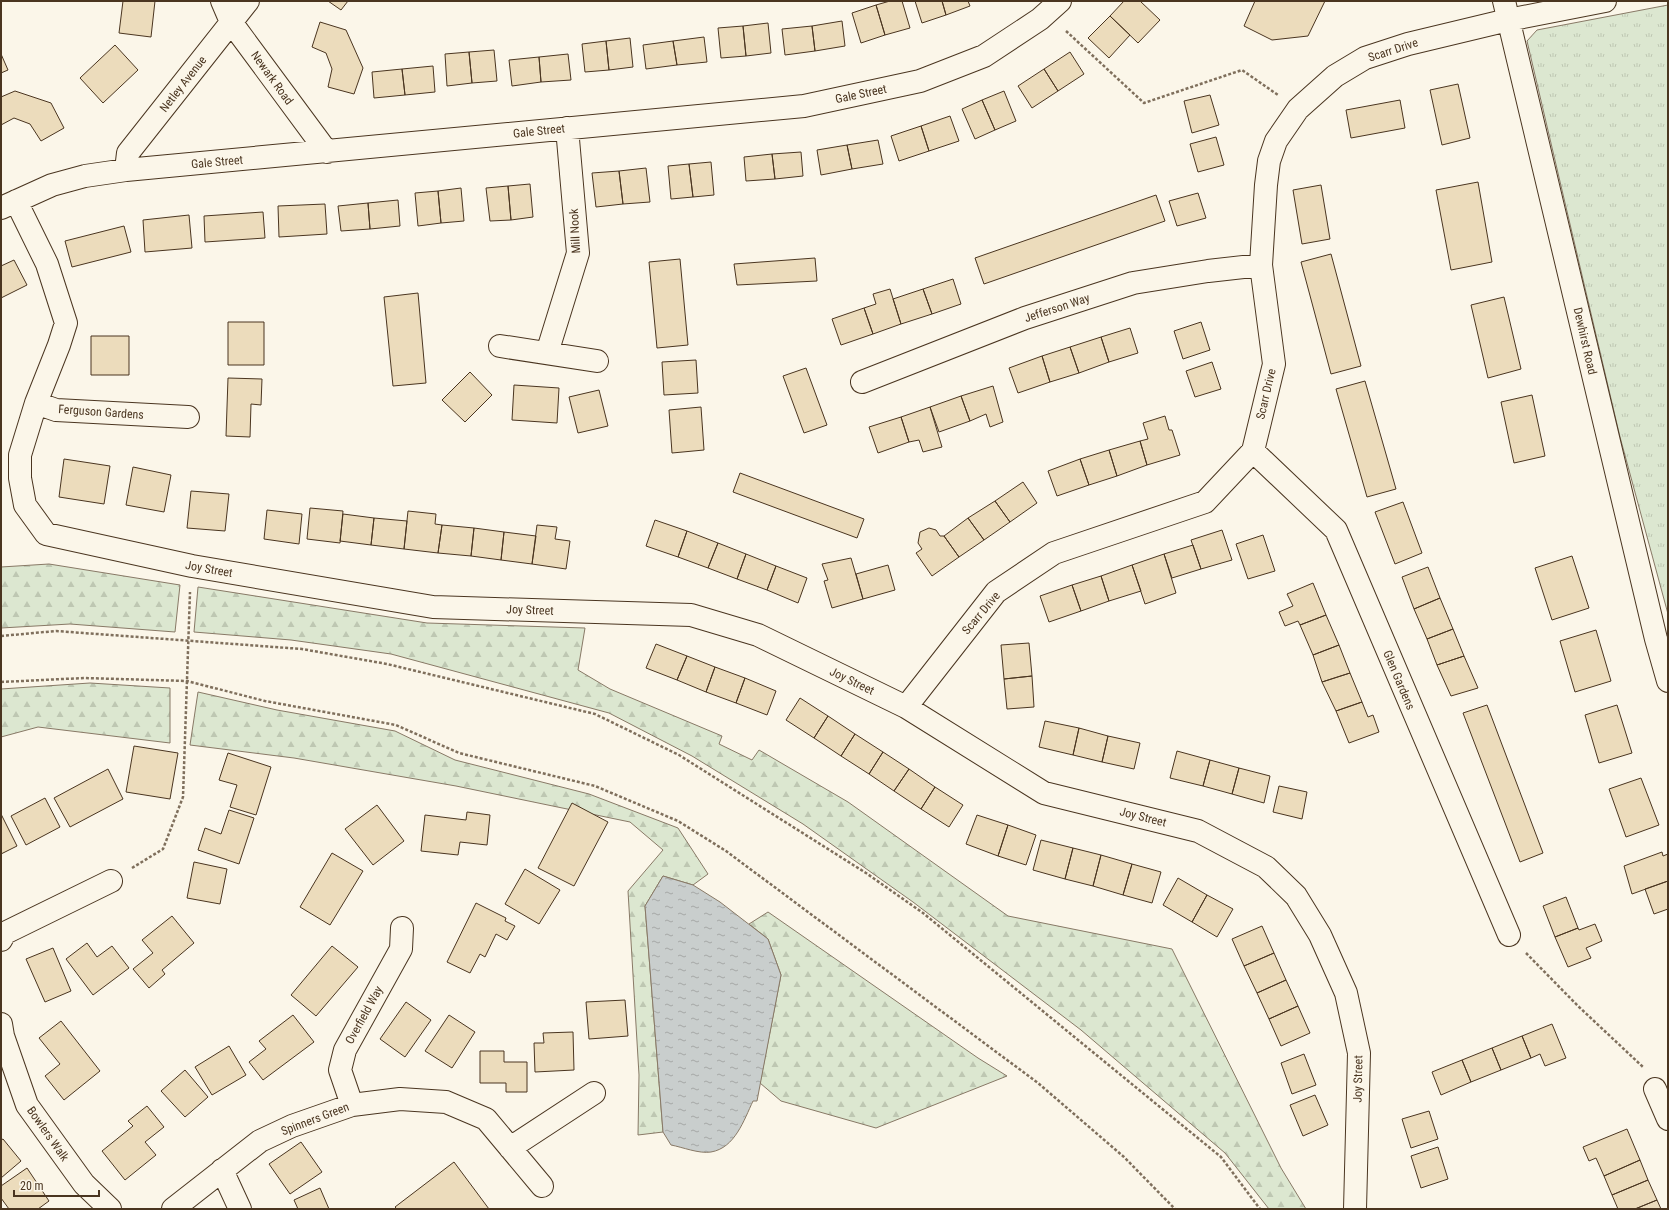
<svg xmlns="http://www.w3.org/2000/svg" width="1669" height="1210" viewBox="0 0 1669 1210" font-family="'Roboto Condensed',sans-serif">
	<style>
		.grass { fill: url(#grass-tufts); stroke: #887966 }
		.forest { fill: url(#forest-firs); stroke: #887966 }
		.water { fill: url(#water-ripples); stroke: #887966 }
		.building { fill: #ecdcbc; stroke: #4a3520 }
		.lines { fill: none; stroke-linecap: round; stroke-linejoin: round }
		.minor-casing { stroke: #4a3520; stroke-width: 24 }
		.path { stroke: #7f6f5c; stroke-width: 2.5; stroke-dasharray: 3 2; stroke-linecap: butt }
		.minor { stroke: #fbf6e9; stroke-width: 22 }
		.labels { text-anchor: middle; stroke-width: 3; stroke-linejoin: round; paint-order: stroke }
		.street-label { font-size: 12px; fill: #4a3520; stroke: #fbf6e9 }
	</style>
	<defs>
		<pattern id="grass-tufts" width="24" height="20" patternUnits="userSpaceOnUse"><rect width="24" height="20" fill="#dce7d0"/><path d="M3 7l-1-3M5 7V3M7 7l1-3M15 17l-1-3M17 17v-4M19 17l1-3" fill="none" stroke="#bec7b2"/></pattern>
		<pattern id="forest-firs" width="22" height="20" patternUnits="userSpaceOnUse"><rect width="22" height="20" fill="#dce7d0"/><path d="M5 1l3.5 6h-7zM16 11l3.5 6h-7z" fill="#bec7b2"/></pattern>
		<pattern id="water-ripples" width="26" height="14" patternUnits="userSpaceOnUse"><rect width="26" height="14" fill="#c9cecd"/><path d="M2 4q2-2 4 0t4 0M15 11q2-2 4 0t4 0" fill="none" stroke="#a5a8a6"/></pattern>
	</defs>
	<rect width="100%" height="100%" fill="#fbf6e9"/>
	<!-- grass -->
	<path class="grass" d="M1668 5V614L1620 437 1527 41 1537 30Z"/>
	<!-- forest -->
	<path class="forest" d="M49 564 180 585 175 632 70 624 1 628V567Z
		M198 587 427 623 585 628 578 670 610 689 722 736 719 744 752 760 759 750 848 802 1008 916 1172 949 1281 1168 1306 1209H1269L1225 1153 1081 1030 913 902 803 824 692 756 609 713 391 654 291 640 194 632Z
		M90 683 170 688V743L38 727 1 737V689Z
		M198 692 277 710 395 731 455 760 589 794 678 828 708 874 693 885 663 876 645 906 663 1132 638 1135 639 1075 628 891 663 850 630 822 456 786 294 758 190 745Z
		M768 912 978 1058 1007 1076 876 1128 781 1101 760 1083 781 975 768 939 749 924Z"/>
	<!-- water -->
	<path class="water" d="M663 876 693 885 720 902 768 939 781 975 757 1101H753C744 1120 735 1148 711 1152 699 1154 682 1147 671 1145L663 1132 645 906Z"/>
	<!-- building -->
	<path class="building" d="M123 1H155L151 37 119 33Z
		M328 1H348L341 10Z
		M890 1H902L910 28 885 35 876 5Z
		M915 1H942L946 15 922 23Z
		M942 1H968L970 6 946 15Z
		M1124 1H1140L1160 20 1138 43 1110 16Z
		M1255 1H1325L1308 36 1272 40 1244 26Z
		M876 5 885 35 861 43 852 13Z
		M1110 16 1130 35 1109 58 1088 38Z
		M842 21 845 46 815 51 812 26Z
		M320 22 346 30 363 68 354 94 328 87 332 69 326 53 312 47Z
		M768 23 771 53 746 56 743 26Z
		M743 26 746 56 721 58 718 28Z
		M812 26 815 51 785 55 782 29Z
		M704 37 707 62 677 65 673 41Z
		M630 38 633 67 609 70 606 41Z
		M606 41 609 70 585 72 582 44Z
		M673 41 677 65 646 69 643 45Z
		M115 45 138 70 103 103 80 78Z
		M494 50 497 81 472 83 469 52Z
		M469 52 472 83 447 86 445 54Z
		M1070 52 1084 74 1058 91 1044 69Z
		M1 54 8 70 1 73Z
		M568 54 571 80 541 82 539 57Z
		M539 57 541 82 512 86 509 60Z
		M433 66 435 92 405 95 402 69Z
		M402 69 405 95 374 98 372 72Z
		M1044 69 1058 91 1032 108 1018 86Z
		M1458 84 1470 138 1442 145 1430 90Z
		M15 91 51 103 64 128 41 141 30 124 14 118 1 125V97Z
		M1004 91 1016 121 995 130 982 100Z
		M1210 95 1219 125 1192 133 1184 101Z
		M982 100 995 130 975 139 962 109Z
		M1400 100 1405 128 1351 138 1346 110Z
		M950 116 959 141 929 151 921 126Z
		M921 126 929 151 899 161 891 136Z
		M1216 137 1224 165 1198 172 1190 144Z
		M878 140 883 164 852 169 847 145Z
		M847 145 852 169 821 175 817 150Z
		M801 152 803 176 775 179 772 154Z
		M772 154 775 179 746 181 744 157Z
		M711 162 714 195 693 197 689 164Z
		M689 164 693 197 671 199 668 166Z
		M646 168 650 202 623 204 619 171Z
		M619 171 623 204 596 207 592 173Z
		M1478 182 1492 262 1451 270 1436 190Z
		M530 184 533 217 511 220 508 186Z
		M1321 185 1330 239 1302 244 1293 190Z
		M508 186 511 220 490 221 486 188Z
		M461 188 464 221 441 223 438 191Z
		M438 191 441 223 418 226 415 193Z
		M1198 193 1206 218 1177 226 1169 201Z
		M1156 195 1165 221 984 284 975 258Z
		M398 200 400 226 370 229 368 203Z
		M368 203 370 229 341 231 338 206Z
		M325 204 327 234 279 237 278 206Z
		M263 212 265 238 205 242 204 216Z
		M189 215 192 248 145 252 143 220Z
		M124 226 131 252 72 267 65 241Z
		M1331 254 1361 366 1331 374 1301 262Z
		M815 258 817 281 737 285 734 264Z
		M680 259 688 345 657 348 649 262Z
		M14 260 27 285 1 298V266Z
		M953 279 961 304 932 314 923 289Z
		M890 289 901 324 873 334 864 308 876 304 873 294Z
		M923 289 932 314 901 324 893 299Z
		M418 293 426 383 393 386 384 297Z
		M1504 297 1521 369 1488 378 1471 305Z
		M864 308 873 334 841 345 832 319Z
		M228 322H264V365H228Z
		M1201 322 1210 350 1183 359 1174 331Z
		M1130 328 1138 353 1109 362 1101 337Z
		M91 336H129V375H91Z
		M1101 337 1109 362 1079 373 1070 347Z
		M1070 347 1079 373 1050 382 1042 356Z
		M1042 356 1050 382 1018 393 1009 368Z
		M696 360 698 393 664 395 662 362Z
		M1212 362 1221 389 1195 397 1186 371Z
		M806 368 827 425 804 433 783 376Z
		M470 372 492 395 465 422 442 400Z
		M228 378 262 379 261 405 251 404 250 437 226 436Z
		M1365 381 1396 489 1367 497 1336 389Z
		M514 385 559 388 557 423 512 420Z
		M993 386 1003 422 990 427 986 414 970 421 961 396Z
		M599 390 608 426 578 433 569 397Z
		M1532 395 1545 456 1514 463 1501 402Z
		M961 396 970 421 939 432 930 407Z
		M701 407 704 450 672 453 669 410Z
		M930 407 942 447 923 452 919 440 909 442 901 417Z
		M1165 416 1169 430H1172L1180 455 1147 465 1140 441 1148 439 1143 423Z
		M901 417 909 442 878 453 869 427Z
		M1140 441 1147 465 1117 476 1109 450Z
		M1109 450 1117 476 1089 485 1080 459Z
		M64 459 110 466 104 504 59 497Z
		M1080 459 1089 485 1057 496 1048 471Z
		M133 467 171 475 164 512 126 505Z
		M740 473 864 519 857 538 733 492Z
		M1023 482 1037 503 1010 522 995 501Z
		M191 491 229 494 225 531 187 528Z
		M995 501 1010 522 984 540 968 518Z
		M1403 502 1422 553 1395 564 1375 512Z
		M310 508 343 511 340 543 307 539Z
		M267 510 302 514 299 544 264 539Z
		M408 511 436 514 435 524 442 525 438 553 404 549Z
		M343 514 374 518 371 545 340 541Z
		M374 518 407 521 404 549 371 545Z
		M968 518 984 540 959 557 944 536Z
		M655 520 687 531 678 557 646 546Z
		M442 525 474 528 471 556 438 553Z
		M537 525 557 527 555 539 570 541 566 569 532 564Z
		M474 528 504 532 501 560 471 556Z
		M929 528 936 530 940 536H944L959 557 932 576 916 553 922 549 918 543 920 532Z
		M1222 530 1232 560 1201 569 1191 540Z
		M687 531 718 543 708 568 678 557Z
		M504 532 536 536 532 564 501 560Z
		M1263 535 1275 571 1248 579 1236 544Z
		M718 543 746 554 737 579 708 568Z
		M1193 545 1201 569 1172 578 1164 554Z
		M746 554 776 566 767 590 737 579Z
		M1164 554 1176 593 1145 604 1132 565Z
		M1572 556 1589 608 1552 620 1535 568Z
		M851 558 863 599 832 608 824 581 828 580 822 564Z
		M888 565 895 590 863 599 856 574Z
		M1132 565 1141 591 1109 601 1101 576Z
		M776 566 807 578 798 603 767 590Z
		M1428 567 1440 598 1414 609 1402 577Z
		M1101 576 1109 601 1081 611 1072 585Z
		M1313 583 1326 615 1300 625 1298 621 1285 626 1279 612 1293 606 1287 594Z
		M1072 585 1081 611 1049 622 1040 596Z
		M1440 598 1453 629 1427 639 1414 609Z
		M1326 615 1339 645 1313 655 1300 625Z
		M1453 629 1464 656 1437 665 1427 639Z
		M1596 630 1611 681 1575 692 1560 641Z
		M1029 643 1032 676 1004 679 1001 645Z
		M656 644 687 656 677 680 646 668Z
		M1339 645 1350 673 1322 682 1313 655Z
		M687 656 715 667 706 692 677 680Z
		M1464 656 1478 688 1451 696 1437 665Z
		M715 667 745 678 736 703 706 692Z
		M1350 673 1362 702 1336 711 1322 682Z
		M1032 676 1034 707 1007 709 1004 679Z
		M745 678 776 691 767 715 736 703Z
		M800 698 828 716 814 738 786 720Z
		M1362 702 1368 717 1373 715 1379 732 1349 743 1336 711Z
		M1487 705 1543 853 1520 862 1463 713Z
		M1617 705 1632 753 1599 763 1585 715Z
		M828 716 855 734 841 756 814 738Z
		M1045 721 1079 728 1073 755 1039 747Z
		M1079 728 1108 736 1102 762 1073 755Z
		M855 734 883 752 869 774 841 756Z
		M1108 736 1140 743 1134 769 1102 762Z
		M134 746 178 753 170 799 126 792Z
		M1177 751 1210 760 1203 786 1170 778Z
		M883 752 909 769 894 791 869 774Z
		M228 753 271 767 256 815 230 807 237 785 219 780Z
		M1210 760 1239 768 1232 794 1203 786Z
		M1239 768 1270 776 1264 803 1232 794Z
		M108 769 123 799 70 827 54 798Z
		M909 769 935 787 921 809 894 791Z
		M1641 778 1659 825 1626 837 1609 789Z
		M1279 786 1307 792 1302 819 1273 812Z
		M935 787 963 805 949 827 921 809Z
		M45 798 60 827 26 845 11 816Z
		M572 803 608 822 574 886 538 868Z
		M377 805 404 841 373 865 345 829Z
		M229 810 254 818 239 864 198 850 205 828 221 834Z
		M467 812 490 815 487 845 460 842 458 855 421 851 425 815 466 820Z
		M1 814 17 846 1 854Z
		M977 815 1008 825 998 856 966 844Z
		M1008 825 1036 835 1026 865 998 856Z
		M1041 840 1073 848 1065 879 1033 870Z
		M1073 848 1101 855 1093 886 1065 879Z
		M1662 852 1663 856 1668 854V881L1632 894 1624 866Z
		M332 853 363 871 330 925 300 907Z
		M1101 855 1132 864 1123 895 1093 886Z
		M194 862 227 869 220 904 187 898Z
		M1132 864 1161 872 1152 903 1123 895Z
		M525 869 560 890 539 924 505 904Z
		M1178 878 1207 895 1192 922 1163 905Z
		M1668 881V909L1654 914 1645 889Z
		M1207 895 1233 909 1217 937 1192 922Z
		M1566 897 1578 928 1555 937 1543 906Z
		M476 903 506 918 505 921 515 926 507 940 496 934 485 957 480 954 470 973 447 962Z
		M172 916 194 943 162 970 165 974 149 988 133 969 153 953 142 940Z
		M1595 924 1602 941 1586 948 1591 958 1568 967 1555 937 1578 928 1579 930Z
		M1262 926 1274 953 1244 966 1232 939Z
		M87 943 97 957 112 946 129 968 93 995 66 959Z
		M332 946 358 967 316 1016 291 995Z
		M53 948 71 991 45 1002 26 959Z
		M1274 953 1286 980 1257 993 1244 966Z
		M1286 980 1298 1006 1269 1019 1257 993Z
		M625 1000 628 1036 589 1039 586 1002Z
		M406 1002 431 1020 405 1057 380 1039Z
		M1298 1006 1310 1033 1281 1046 1269 1019Z
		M293 1015 314 1042 263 1080 249 1062 266 1049 259 1041Z
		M449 1015 475 1032 452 1068 425 1051Z
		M61 1021 100 1071 64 1100 45 1076 60 1064 39 1038Z
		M1552 1024 1566 1058 1545 1066 1540 1054 1531 1058 1522 1036Z
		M573 1032 574 1070 535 1072 534 1043H544L543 1033Z
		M1522 1036 1531 1058 1501 1070 1492 1048Z
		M229 1046 246 1075 212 1095 195 1067Z
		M1492 1048 1501 1070 1471 1082 1462 1060Z
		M480 1051H504V1062H527V1092H506V1083H480Z
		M1304 1054 1316 1085 1292 1094 1281 1063Z
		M1462 1060 1471 1082 1441 1095 1432 1072Z
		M185 1070 208 1097 185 1117 161 1091Z
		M1315 1095 1328 1125 1303 1136 1290 1105Z
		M147 1106 164 1127 145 1142 156 1155 125 1180 102 1151 133 1126 128 1121Z
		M1429 1111 1438 1139 1411 1148 1402 1119Z
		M1627 1129 1640 1160 1604 1176 1596 1158 1589 1161 1583 1147Z
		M3 1139 21 1161 1 1178V1140Z
		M301 1142 322 1172 290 1194 269 1164Z
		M1438 1147 1448 1179 1421 1188 1411 1156Z
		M1640 1160 1648 1180 1612 1195 1604 1176Z
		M454 1162 489 1209H397L395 1207Z
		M27 1168 49 1201 38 1209H9L1 1198V1186Z
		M1648 1180 1657 1200 1635 1209H1618L1612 1195Z
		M320 1188 329 1209H298L294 1200Z
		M1657 1200 1661 1209H1635Z"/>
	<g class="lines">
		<defs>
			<path id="minor" d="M222 1 231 22 327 152
				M1504 1 1656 639 1668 681
				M126 170 128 153 248 1
				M16 201 47 264 66 323 59 345 36 403
				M1 208 52 185 85 176 126 170 804 106 920 81 984 56 1040 19 1060 1
				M500 346 597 361
				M547 353 578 253 567 128
				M862 382 1025 318 1133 283 1208 271 1261 265
				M188 417 56 410 36 403 20 455V478L25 505 46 534 192 566 433 607 691 615 758 635 906 707 1044 793 1198 831 1266 867 1296 896 1320 935 1346 993 1359 1053 1355 1209
				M1253 451 1336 530 1509 935
				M906 707 996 592 1054 553 1205 502 1253 451 1274 364 1261 265 1266 185 1269 161 1276 141 1298 109 1335 76 1365 58 1408 44 1508 20 1605 1
				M1 940 5 933 111 881
				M1 1024 3 1036 27 1105 84 1184 110 1209
				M1655 1089 1668 1119
				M352 1105 340 1070 345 1050 401 949 402 928
				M510 1148 594 1093
				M222 1170 240 1209
				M173 1209 260 1141 292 1126 352 1105 400 1099 446 1102 486 1119 542 1186"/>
		</defs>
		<!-- minor casing -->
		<use href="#minor" class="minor-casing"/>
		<!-- path -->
		<path class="path" d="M1066 31 1144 103 1242 70 1278 95
			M1 636 56 631 302 649 387 664 595 714 679 755 866 873 923 913 1221 1157 1260 1209
			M1 682 84 678 187 681 265 701 396 725 459 753 595 786 678 821 726 851 1038 1083 1124 1157 1175 1209
			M132 868 163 849 183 797 190 592
			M1526 953 1578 1006 1643 1067"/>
		<!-- minor -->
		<use href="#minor" class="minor"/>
	</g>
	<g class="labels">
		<!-- street labels -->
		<g class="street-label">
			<text transform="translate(1393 50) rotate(-18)" y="4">Scarr Drive</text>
			<text transform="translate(272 78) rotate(54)" y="4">Newark Road</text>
			<text transform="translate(183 84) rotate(-52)" y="4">Netley Avenue</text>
			<text transform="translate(861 94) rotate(-12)" y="4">Gale Street</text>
			<text transform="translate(539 131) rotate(-6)" y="4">Gale Street</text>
			<text transform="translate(217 162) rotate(-5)" y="4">Gale Street</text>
			<text transform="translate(575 231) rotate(-93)" y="4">Mill Nook</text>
			<text transform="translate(1057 308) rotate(-18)" y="4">Jefferson Way</text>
			<text transform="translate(1585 341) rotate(77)" y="4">Dewhirst Road</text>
			<text transform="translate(1266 394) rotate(-77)" y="4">Scarr Drive</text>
			<text transform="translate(101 412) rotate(4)" y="4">Ferguson Gardens</text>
			<text transform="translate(209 569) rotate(10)" y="4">Joy Street</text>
			<text transform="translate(530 610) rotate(2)" y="4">Joy Street</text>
			<text transform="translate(981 613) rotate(-50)" y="4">Scarr Drive</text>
			<text transform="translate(1399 680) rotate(67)" y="4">Glen Gardens</text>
			<text transform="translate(852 681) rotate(26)" y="4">Joy Street</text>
			<text transform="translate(1143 817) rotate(14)" y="4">Joy Street</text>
			<text transform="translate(364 1015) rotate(-61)" y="4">Overfield Way</text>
			<text transform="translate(1358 1079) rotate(-89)" y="4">Joy Street</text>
			<text transform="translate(315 1119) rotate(-21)" y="4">Spinners Green</text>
			<text transform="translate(48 1134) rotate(55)" y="4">Bowlers Walk</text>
		</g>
	</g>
	<!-- border -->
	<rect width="1669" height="1210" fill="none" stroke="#4a3520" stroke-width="4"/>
	<!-- scale -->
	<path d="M14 1190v6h85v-6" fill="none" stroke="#4a3520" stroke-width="2"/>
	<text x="20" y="1190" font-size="12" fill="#4a3520" stroke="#fbf6e9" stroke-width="3" paint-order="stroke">20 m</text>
</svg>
